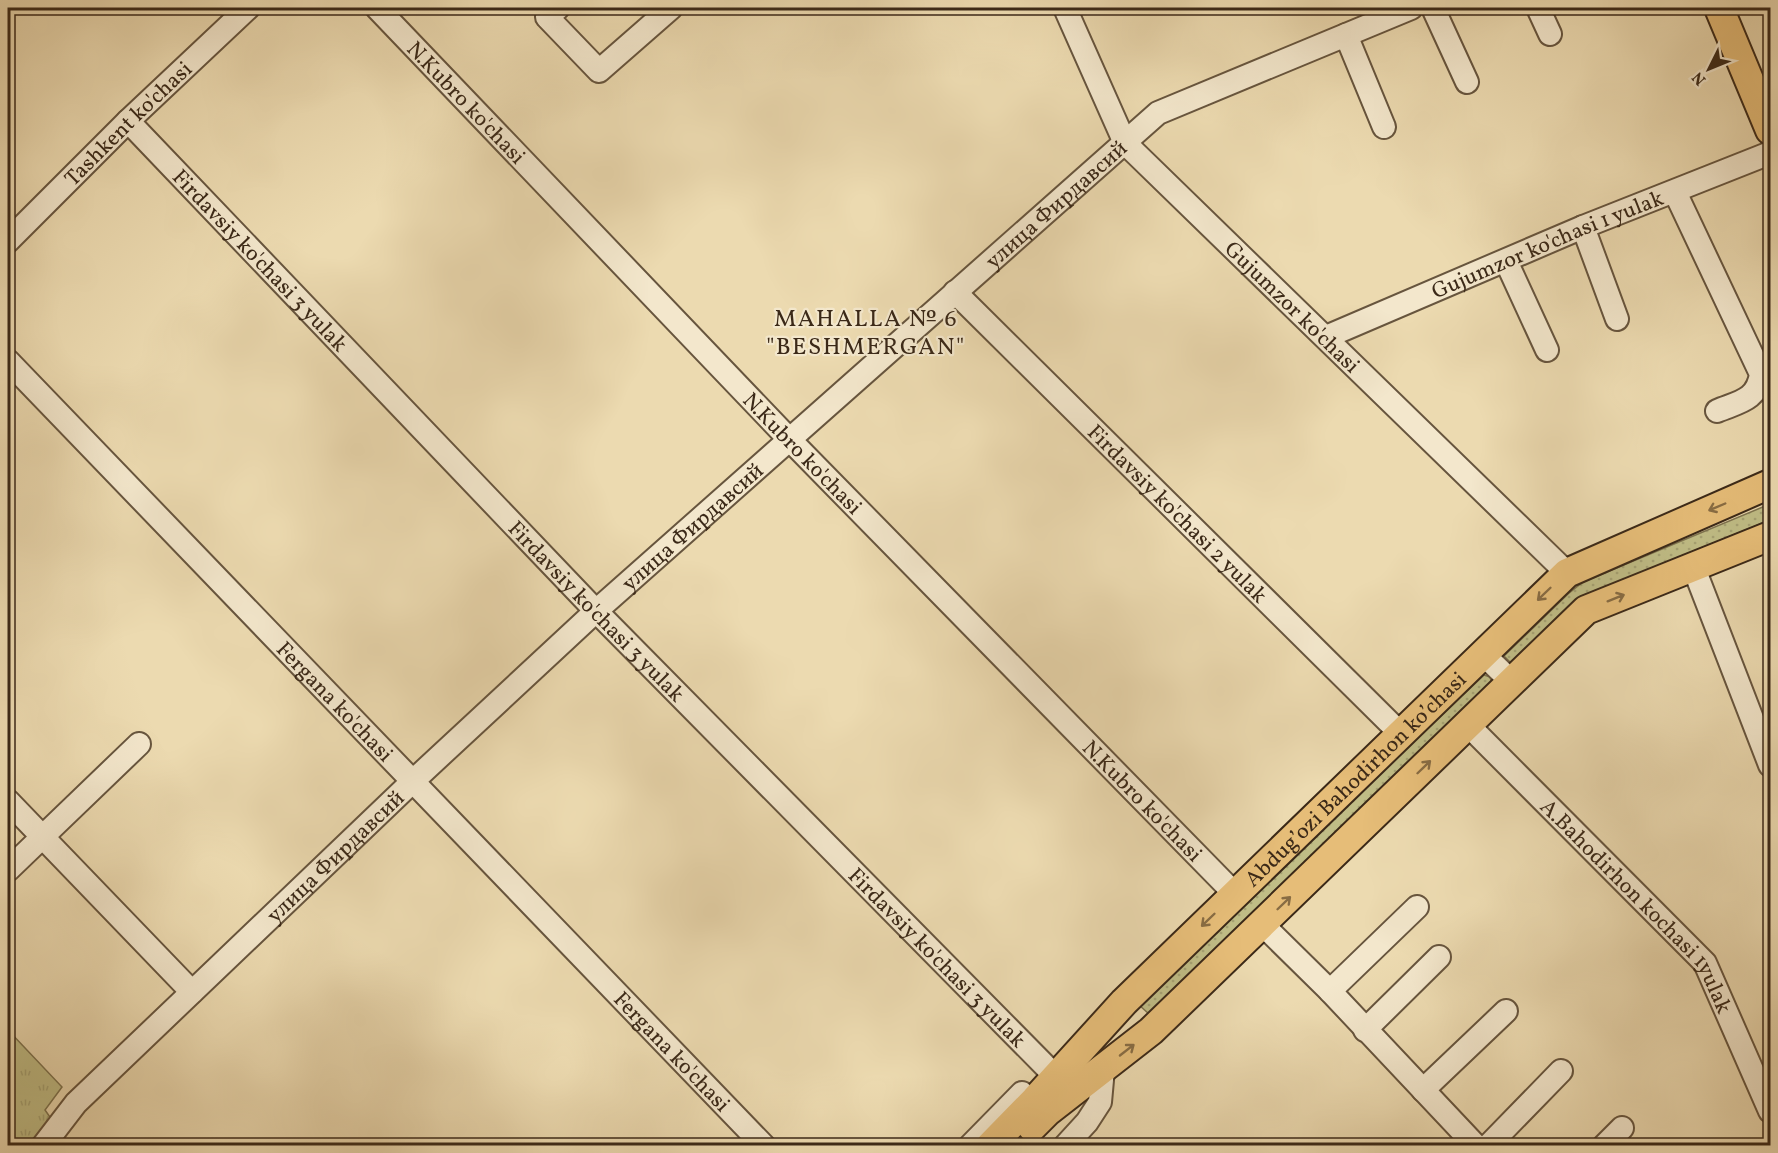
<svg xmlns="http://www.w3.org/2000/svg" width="1778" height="1153" viewBox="0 0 1778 1153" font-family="Vollkorn,serif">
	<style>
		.grass { fill: url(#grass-dots); stroke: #7e734f; stroke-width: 1.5 }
		.park { fill: url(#park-tufts); stroke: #7e734f; stroke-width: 1.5 }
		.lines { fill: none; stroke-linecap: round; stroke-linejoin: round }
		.minor-casing { stroke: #67553e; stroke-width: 26 }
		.major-casing { stroke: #3b2918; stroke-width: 32 }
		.minor { stroke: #f3e7cc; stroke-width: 22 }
		.major { stroke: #e6bd78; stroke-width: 28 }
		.oneway { stroke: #886c43 }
		.labels { text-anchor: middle; stroke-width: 4.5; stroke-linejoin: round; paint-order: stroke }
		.street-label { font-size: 22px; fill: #3b2918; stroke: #f3e7cc }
		.neighbourhood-label { font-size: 24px; letter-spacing: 1.5px; fill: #3b2918; stroke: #f3e7cc }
	</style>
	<defs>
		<pattern id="grass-dots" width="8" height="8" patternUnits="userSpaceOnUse" patternTransform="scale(1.5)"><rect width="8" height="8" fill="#c0bd86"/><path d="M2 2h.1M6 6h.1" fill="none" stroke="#a6a273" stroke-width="1.8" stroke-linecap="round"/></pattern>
		<pattern id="park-tufts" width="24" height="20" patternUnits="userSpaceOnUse" patternTransform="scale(1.5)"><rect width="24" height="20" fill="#c0bd86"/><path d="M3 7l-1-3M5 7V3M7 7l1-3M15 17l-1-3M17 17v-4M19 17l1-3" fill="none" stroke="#a6a273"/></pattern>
	</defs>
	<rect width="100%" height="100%" fill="#ecdab0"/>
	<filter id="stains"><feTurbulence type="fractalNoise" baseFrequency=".00333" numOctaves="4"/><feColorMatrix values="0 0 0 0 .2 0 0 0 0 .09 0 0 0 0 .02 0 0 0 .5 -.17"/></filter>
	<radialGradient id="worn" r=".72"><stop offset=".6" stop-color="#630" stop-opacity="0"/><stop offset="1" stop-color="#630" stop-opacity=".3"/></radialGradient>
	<!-- grass -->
	<path class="grass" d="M1770 504V520L1603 588 1512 664 1504 656 1568 594 1583 582Z
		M1484 675 1490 677 1492 683 1149 1014 1138 1004Z"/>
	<!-- park -->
	<path class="park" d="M8 1030 62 1087 45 1110 52 1120 32 1145H8Z"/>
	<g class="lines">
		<defs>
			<g id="minor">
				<path id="s1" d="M377 8 790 440 1235 894"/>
				<path d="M558 8 547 17 599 71 671 8"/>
				<path id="s2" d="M1065 8 1125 143 1567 573"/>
				<path d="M1433 8 1467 82"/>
				<path d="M1538 8 1550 34"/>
				<path d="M1346 35 1384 127"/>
				<path id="s3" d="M128 121 596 611 1067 1088"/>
				<path d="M1675 192 1761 374C1757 401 1738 402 1717 411"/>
				<path d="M1583 227 1617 319"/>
				<path id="s4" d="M8 241 128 121 248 8"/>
				<path d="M1506 261 1547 350"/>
				<path id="s5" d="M955 292 1401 734"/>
				<path id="s6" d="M1326 337 1583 227 1770 153"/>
				<path id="s7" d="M8 361 764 1146"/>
				<path d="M1693 566 1770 765"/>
				<path d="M1483 654 1512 682"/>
				<path id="s8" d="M1468 725 1705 963 1770 1111"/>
				<path d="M8 801 192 992"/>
				<path d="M8 870 139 744"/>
				<path d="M1262 924 1330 991 1476 1146"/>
				<path d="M1330 991 1417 907"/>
				<path d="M1365 1030 1439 957"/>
				<path d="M1423 1090 1506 1011"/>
				<path id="s9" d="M43 1146 76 1103 413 781 596 611 1158 113 1411 8"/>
				<path d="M970 1146 1022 1093"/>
				<path d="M1065 1146 1087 1122 1100 1102 1103 1069"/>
				<path d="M1488 1146 1561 1071"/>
				<path d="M1604 1146 1622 1128"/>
			</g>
			<g id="major">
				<path d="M1719 8 1770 130"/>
				<path d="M1032 1127 1047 1112 1151 1031 1586 610 1770 536"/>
				<path id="s10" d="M990 1146 1035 1100 1124 1002 1567 573 1770 484"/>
			</g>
		</defs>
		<!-- minor casing -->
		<use href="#minor" class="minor-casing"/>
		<!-- major casing -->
		<use href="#major" class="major-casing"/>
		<!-- minor -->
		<use href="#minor" class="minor"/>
		<!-- major -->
		<use href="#major" class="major"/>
	</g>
	<!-- one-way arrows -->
	<defs><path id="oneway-shaft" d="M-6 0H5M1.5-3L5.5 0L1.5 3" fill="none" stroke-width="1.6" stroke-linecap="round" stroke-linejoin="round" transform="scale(1.5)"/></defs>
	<g class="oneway">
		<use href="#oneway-shaft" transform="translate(1717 507) rotate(157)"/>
		<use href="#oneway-shaft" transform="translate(1544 594) rotate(136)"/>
		<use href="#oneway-shaft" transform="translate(1616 598) rotate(-22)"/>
		<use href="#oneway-shaft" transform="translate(1424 767) rotate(-44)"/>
		<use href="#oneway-shaft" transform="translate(1284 903) rotate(-44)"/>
		<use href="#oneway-shaft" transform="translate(1208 920) rotate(136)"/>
		<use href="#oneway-shaft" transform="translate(1127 1050) rotate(-38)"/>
	</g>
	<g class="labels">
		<!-- street labels -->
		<g class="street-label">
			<text dy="8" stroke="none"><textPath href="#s1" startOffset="130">N.Kubro ko'chasi</textPath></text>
			<text dy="8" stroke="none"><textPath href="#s4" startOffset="168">Tashkent ko'chasi</textPath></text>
			<text dy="8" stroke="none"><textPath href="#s9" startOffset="1384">улица Фирдавсий</textPath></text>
			<text dy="8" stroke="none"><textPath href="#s6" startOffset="240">Gujumzor ko'chasi 1 yulak</textPath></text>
			<text dy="8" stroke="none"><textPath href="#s3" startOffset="192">Firdavsiy ko'chasi 3 yulak</textPath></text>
			<text dy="8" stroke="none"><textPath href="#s2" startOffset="382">Gujumzor ko'chasi</textPath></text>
			<text dy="8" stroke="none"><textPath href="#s1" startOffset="616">N.Kubro ko'chasi</textPath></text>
			<text dy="8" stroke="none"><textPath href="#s5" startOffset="314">Firdavsiy ko'chasi 2 yulak</textPath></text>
			<text dy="8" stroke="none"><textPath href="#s9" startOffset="898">улица Фирдавсий</textPath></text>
			<text dy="8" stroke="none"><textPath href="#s3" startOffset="678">Firdavsiy ko'chasi 3 yulak</textPath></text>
			<text dy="8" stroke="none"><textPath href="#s7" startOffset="472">Fergana ko'chasi</textPath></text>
			<text dy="8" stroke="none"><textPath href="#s10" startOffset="518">Abdug’ozi Bahodirhon ko’chasi</textPath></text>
			<text dy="8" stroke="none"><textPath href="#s1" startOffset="1102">N.Kubro ko'chasi</textPath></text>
			<text dy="8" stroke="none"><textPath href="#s9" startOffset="412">улица Фирдавсий</textPath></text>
			<text dy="8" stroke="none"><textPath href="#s8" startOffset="249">A.Bahodirhon kochasi 1yulak</textPath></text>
			<text dy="8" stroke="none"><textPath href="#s3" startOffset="1164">Firdavsiy ko'chasi 3 yulak</textPath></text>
			<text dy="8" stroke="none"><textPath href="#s7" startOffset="958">Fergana ko'chasi</textPath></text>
		</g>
		<!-- neighbourhood labels -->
		<g class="neighbourhood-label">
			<text x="866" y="326">MAHALLA № 6<tspan x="866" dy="28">"BESHMERGAN"</tspan></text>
		</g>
	</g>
	<!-- margin -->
	<rect width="1778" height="1153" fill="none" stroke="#ecdab0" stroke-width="30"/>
	<rect x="9" y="9" width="1760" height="1135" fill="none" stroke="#3b2918" stroke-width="3"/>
	<rect x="15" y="15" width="1748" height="1123" fill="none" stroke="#3b2918" stroke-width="1.5"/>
	<!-- north arrow -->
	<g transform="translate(1709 69) rotate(227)" stroke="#f3e7cc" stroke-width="4.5" paint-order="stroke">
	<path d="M0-4.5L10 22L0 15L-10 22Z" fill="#3b2918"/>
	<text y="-9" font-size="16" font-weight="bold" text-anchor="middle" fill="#3b2918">N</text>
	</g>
	<rect width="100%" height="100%" filter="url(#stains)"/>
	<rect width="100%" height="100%" fill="url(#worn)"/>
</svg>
